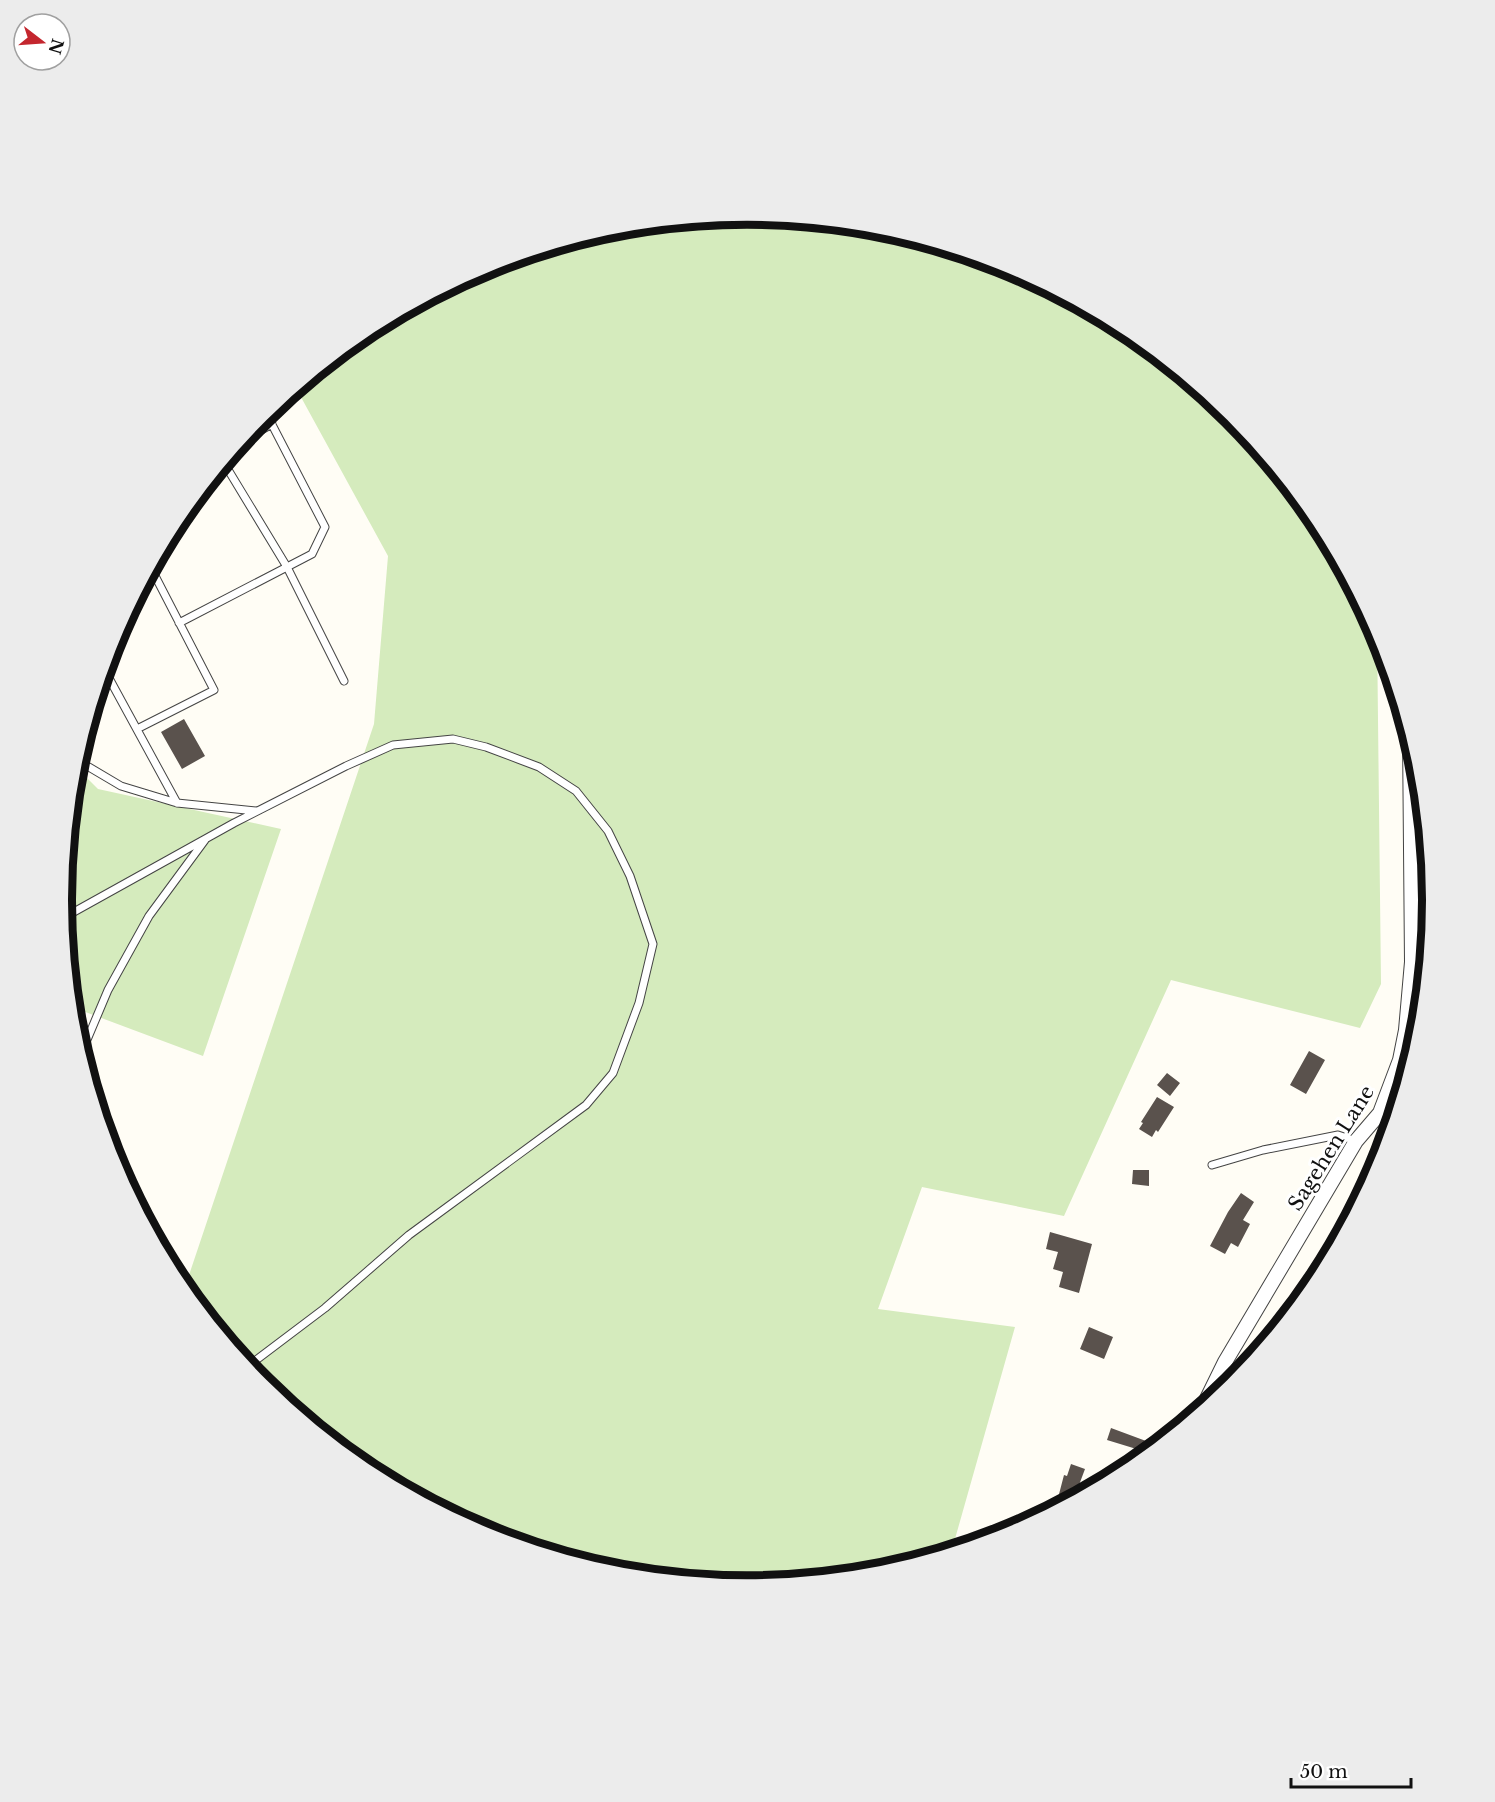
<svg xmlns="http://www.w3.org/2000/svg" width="1495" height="1802" viewBox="0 0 1495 1802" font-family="'Libre Baskerville',serif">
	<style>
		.green { fill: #d5ebbd }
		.building { fill: #5a524d }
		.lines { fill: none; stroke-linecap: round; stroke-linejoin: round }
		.service-casing { stroke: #444; stroke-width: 9 }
		.minor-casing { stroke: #444; stroke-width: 16 }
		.service { stroke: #fff; stroke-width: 7 }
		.minor { stroke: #fff; stroke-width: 14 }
		.labels { text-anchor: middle; stroke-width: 6; stroke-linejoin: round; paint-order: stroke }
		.street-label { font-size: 20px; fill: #111; stroke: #fff }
		.rim { fill: none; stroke: #111; stroke-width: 8 }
	</style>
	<rect width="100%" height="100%" fill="#fffdf5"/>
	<!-- green -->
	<path class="green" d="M748 215 882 228 1010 267 1129 331 1233 416 1318 520 1377 630 1381 984 1360 1028 1171 980 1064 1216 922 1187 878 1309 1015 1327 951 1553 881 1574 747 1587 613 1574 485 1535 366 1471 262 1386 184 1290 374 724 388 556 296 388 367 330 485 267 614 228Z
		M75 766 98 789 281 829 203 1056 72 1007 62 901Z"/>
	<!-- building -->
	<path class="building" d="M184 719 205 756 182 769 161 732Z
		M1309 1051 1325 1060 1306 1094 1290 1085Z
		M1167 1073 1180 1083 1170 1096 1157 1085Z
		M1157 1097 1174 1107 1158 1132 1156 1130 1152 1137 1139 1129 1143 1123 1141 1122Z
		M1133 1170H1149V1186L1132 1184Z
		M1241 1193 1254 1202 1243 1220 1250 1224 1238 1247 1231 1243 1225 1254 1210 1246 1228 1212Z
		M1050 1232 1092 1244 1079 1293 1059 1287 1063 1272 1053 1269 1058 1252 1046 1249Z
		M1089 1327 1113 1337 1104 1359 1080 1349Z
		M1111 1428 1146 1441 1143 1451 1107 1440Z
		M1071 1464 1085 1469 1073 1501 1070 1503 1058 1498 1064 1475 1067 1476Z"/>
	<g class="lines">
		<defs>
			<path id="service" d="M242 441 272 424
				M224 463 287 567 344 681
				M179 623 312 554 325 527 266 413
				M104 669 177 803
				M137 729 214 690 151 568
				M77 760 121 786 177 803 256 811
				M66 853 72 827V797
				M63 918 234 823 346 766 393 745 453 739 486 747 539 767 576 791 608 831 630 876 653 944 639 1003 613 1073 586 1105 409 1235 325 1308 247 1367
				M81 1054 108 990 149 916 205 840
				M1212 1165 1263 1150 1338 1135 1356 1141"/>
			<path id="minor" d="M1412 962 1427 971
				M1380 1113 1394 1122
				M1200 1413 1225 1362 1356 1141 1380 1113 1400 1060 1406 1030 1412 962 1410 734"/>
		</defs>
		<!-- service casing -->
		<use href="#service" class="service-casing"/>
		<!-- minor casing -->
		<use href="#minor" class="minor-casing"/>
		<!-- service -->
		<use href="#service" class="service"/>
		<!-- minor -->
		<use href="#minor" class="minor"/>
	</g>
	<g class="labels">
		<!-- street labels -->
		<g class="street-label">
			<text transform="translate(1331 1148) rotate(-58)" y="7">Sagehen Lane</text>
		</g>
	</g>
	<!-- crop -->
	<path d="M0 0H1495V1802H0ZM72 900a675 675 0 1 1 1350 0a675 675 0 1 1-1350 0Z" fill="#ececec" fill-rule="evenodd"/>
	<path class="rim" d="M72 900a675 675 0 1 1 1350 0a675 675 0 1 1-1350 0Z"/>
	<!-- north arrow -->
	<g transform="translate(42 42) rotate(107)"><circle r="28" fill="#ffffff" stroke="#a0a0a0" stroke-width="1.5"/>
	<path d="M0-4.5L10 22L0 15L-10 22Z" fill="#c4262e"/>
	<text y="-9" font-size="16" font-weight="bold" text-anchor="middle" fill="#111111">N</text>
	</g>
	<!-- scale -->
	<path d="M1291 1778v9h120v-9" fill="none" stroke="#111111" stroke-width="3"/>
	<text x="1300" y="1778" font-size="18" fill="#111111" stroke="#ffffff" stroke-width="4.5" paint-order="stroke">50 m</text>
</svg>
